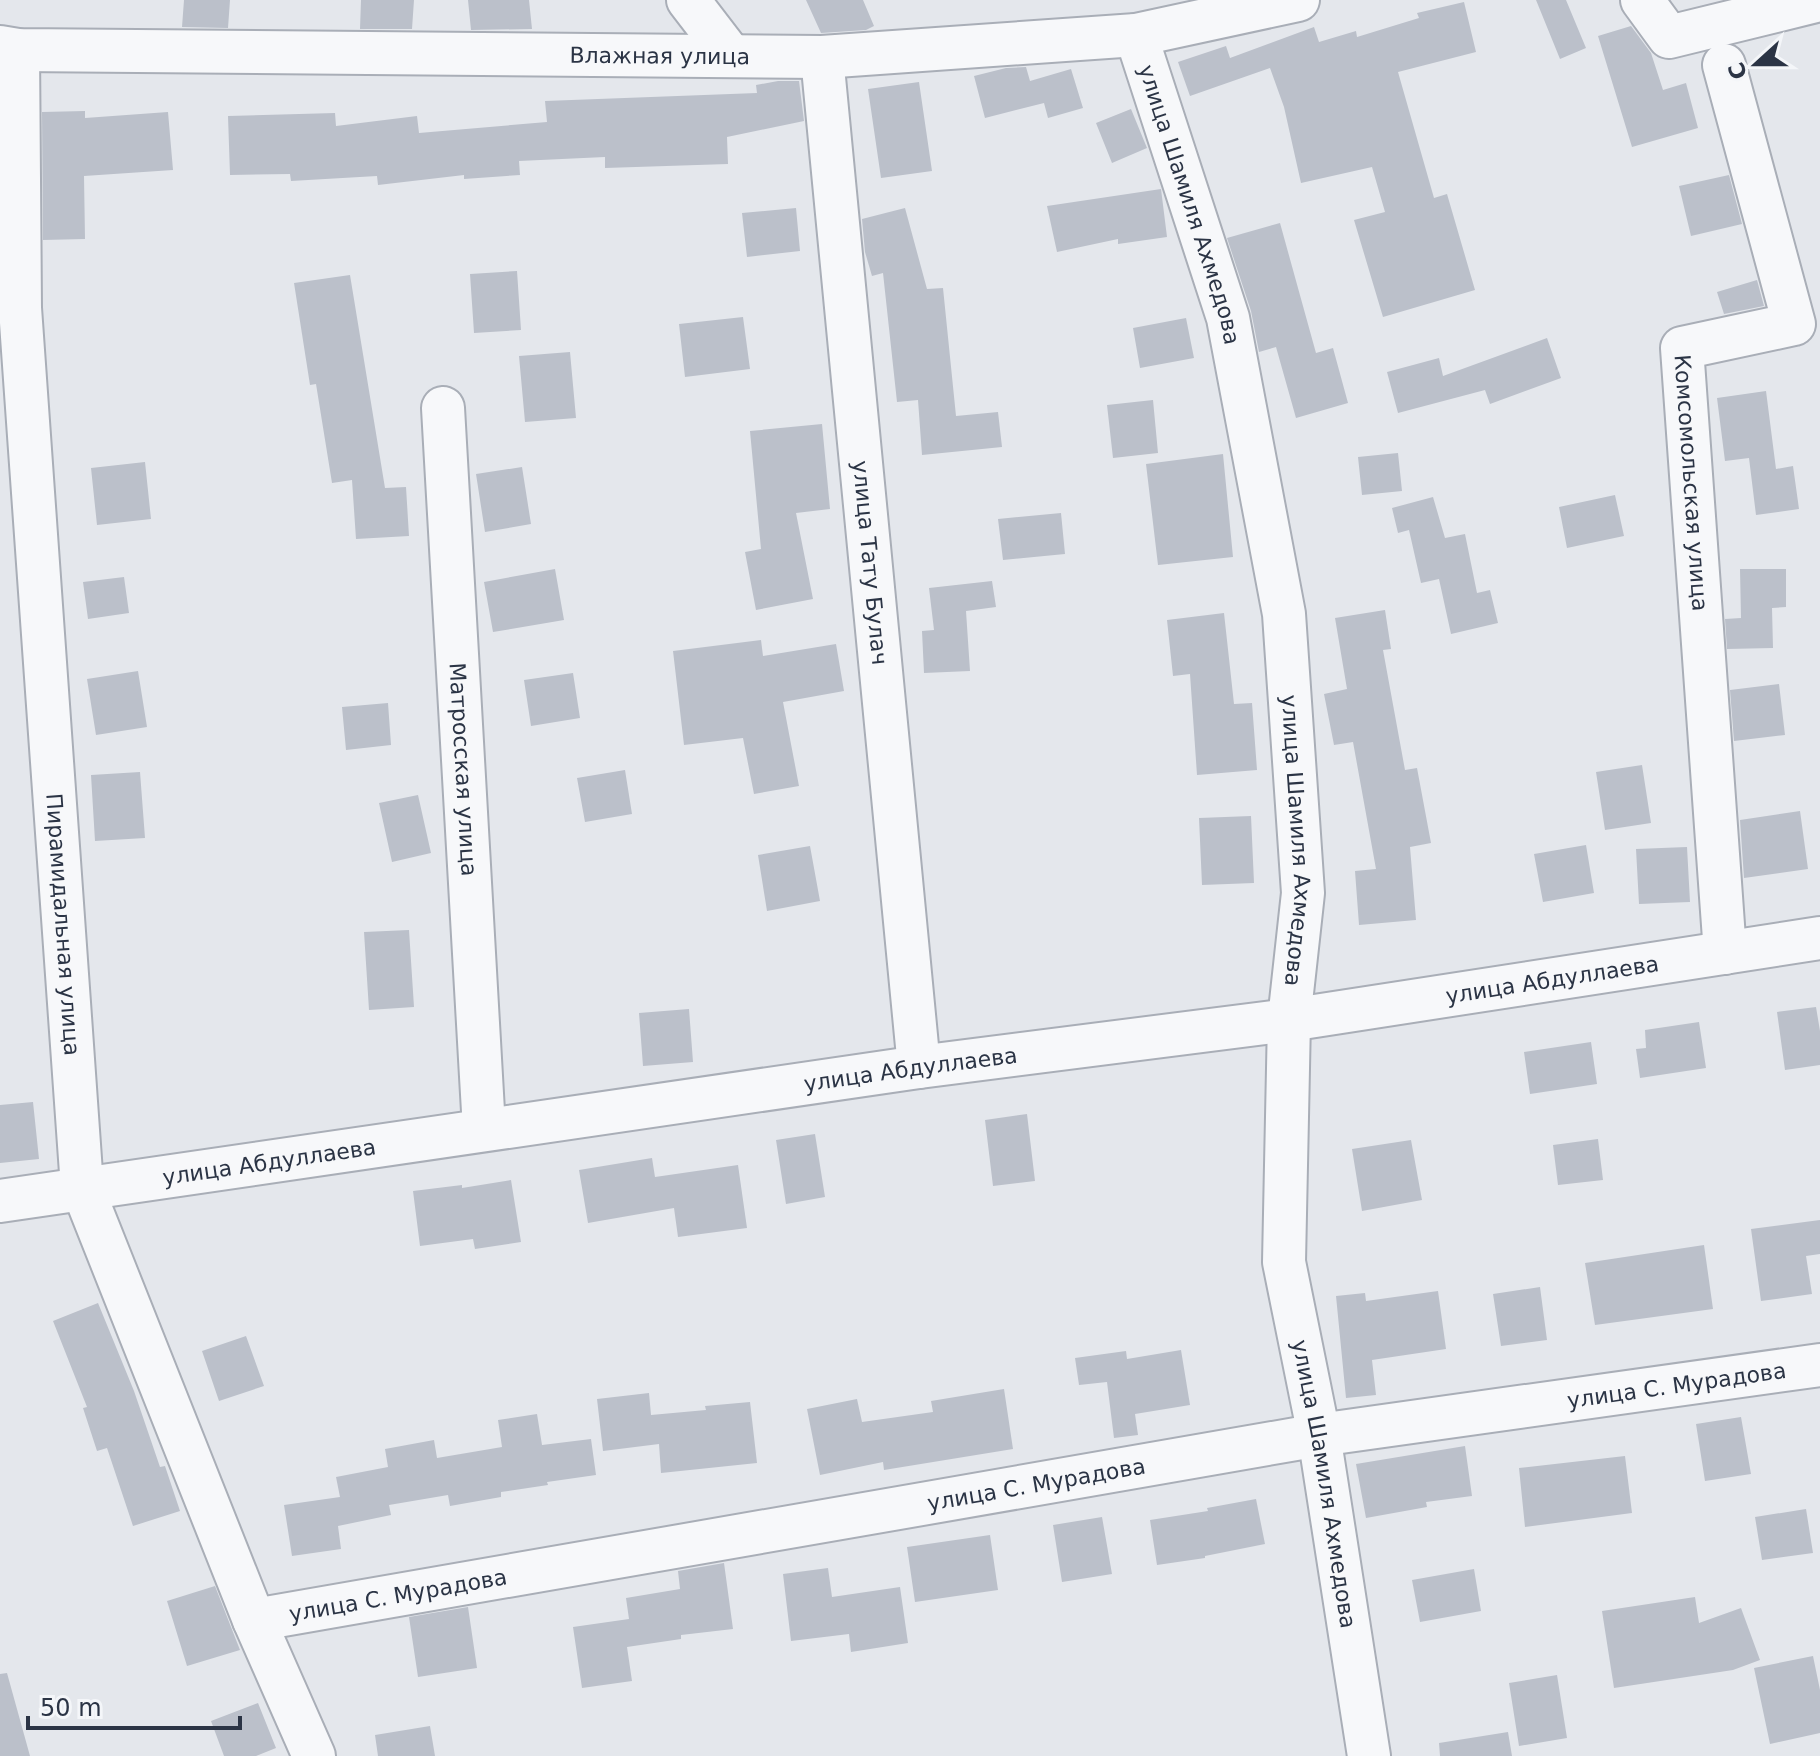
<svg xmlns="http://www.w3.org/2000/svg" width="1820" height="1756" viewBox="0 0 1820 1756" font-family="'DejaVu Sans',sans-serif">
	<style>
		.building { fill: #bbc0ca }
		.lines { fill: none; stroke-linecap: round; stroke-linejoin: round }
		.minor-casing { stroke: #a9aeb7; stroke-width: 46 }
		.minor { stroke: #f7f8fa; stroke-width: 42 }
		.labels { text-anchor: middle; stroke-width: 7; stroke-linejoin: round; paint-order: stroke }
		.street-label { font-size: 22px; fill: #2b3445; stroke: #f4f6f9 }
	</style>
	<rect width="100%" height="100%" fill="#e4e7ec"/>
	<!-- building -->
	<path class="building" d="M184 0H230L228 28 182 27Z
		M361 0H414L412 29H360Z
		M468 0H529L532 29 471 30Z
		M806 0H863L874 26 866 30 821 33Z
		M1536 0H1566L1586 48 1560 59Z
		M1464 2 1476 52 1398 72 1434 198 1447 194 1475 290 1383 317 1354 220 1385 212 1372 167 1301 183 1284 107 1270 68 1190 96 1178 62 1226 46 1230 58 1314 27 1319 42 1356 31 1357 37 1419 18 1417 13Z
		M1631 26 1651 53 1663 90 1686 83 1698 128 1632 147 1598 36Z
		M1026 67 1030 81 1071 69 1083 108 1048 118 1044 103 985 118 974 76 1006 68Z
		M778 81H799L804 121 727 137 728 164 605 168V157L519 161 520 175 464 179V175L378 185 377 176 291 181 290 174 230 175 228 116 335 113 336 126 417 116 419 133 547 122 545 101 757 93 756 85Z
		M919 82 932 171 881 178 868 89Z
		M1131 109 1147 148 1112 163 1096 123Z
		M85 111V118L168 112 173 170 84 176 85 239 43 240 42 112Z
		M1729 175 1742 224 1691 236 1679 186Z
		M1161 189 1167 237 1118 244V239L1057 252 1047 206Z
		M796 208 800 251 747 257 742 213Z
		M905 208 927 289 943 288 956 416 998 412 1002 447 922 455 918 400 897 402 883 273 872 276 865 252 862 219Z
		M1280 223 1316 353 1333 348 1348 403 1296 418 1276 347 1259 352 1251 311 1227 238Z
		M517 271 521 330 474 333 470 274Z
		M350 275 385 488 406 487 409 536 356 539 352 480 332 483 316 384 310 385 294 283Z
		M1757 280 1764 306 1724 314 1717 292Z
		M743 317 750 369 685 377 679 324Z
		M1186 318 1194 358 1140 368 1133 328Z
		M1547 338 1561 378 1490 404 1485 390 1398 413 1387 372 1439 358 1443 376Z
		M570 352 576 418 525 422 519 356Z
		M1766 391 1776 469 1793 466 1799 509 1756 515 1749 458 1725 461 1717 398Z
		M1153 400 1158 453 1113 458 1107 405Z
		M822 424 830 509 796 513 813 599 756 610 745 552 761 549 750 431Z
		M1398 453 1402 491 1362 495 1358 457Z
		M1223 454 1233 557 1158 565 1146 464Z
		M145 462 151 519 97 525 91 468Z
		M522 467 531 524 485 532 476 474Z
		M1615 495 1624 536 1567 548 1559 507Z
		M1433 497 1445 538 1465 534 1477 593 1490 590 1498 623 1451 634 1439 579 1421 583 1409 530 1398 533 1392 508Z
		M1061 513 1065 554 1003 560 998 519Z
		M555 569 564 620 493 632 484 582Z
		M1740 569H1786V607L1772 608 1773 648 1727 649 1725 619 1741 618Z
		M124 577 129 613 88 619 83 582Z
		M992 581 996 607 966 611 970 671 924 673 922 631 934 630 929 588Z
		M1385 610 1391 649 1383 650 1405 770 1417 768 1431 843 1410 847 1416 920 1359 925 1355 871 1376 869 1353 742 1334 745 1324 694 1347 689 1335 618Z
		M1224 613 1234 704 1252 703 1257 770 1197 775 1190 674 1173 676 1167 620Z
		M761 640 763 656 836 644 844 691 783 702 799 786 754 794 743 738 684 745 673 651Z
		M138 671 147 727 96 735 87 679Z
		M573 673 580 718 531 726 524 680Z
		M1779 684 1785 735 1734 741 1730 690Z
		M388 703 391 745 346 750 342 707Z
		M1642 765 1651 823 1605 830 1596 772Z
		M625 770 632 814 585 822 577 778Z
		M140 772 145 838 95 841 91 775Z
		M418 795 431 853 392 862 379 803Z
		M1800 811 1808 869 1744 878 1740 820Z
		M1251 816 1254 883 1202 885 1199 818Z
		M1586 845 1594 893 1543 902 1534 854Z
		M810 846 820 901 767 911 758 855Z
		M1687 847 1690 902 1639 904 1636 849Z
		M409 930 414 1007 369 1010 364 932Z
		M1816 1007 1820 1031V1065L1785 1070 1777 1012Z
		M689 1009 693 1062 643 1066 639 1013Z
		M1699 1022 1706 1068 1640 1078 1636 1049 1646 1048 1645 1030Z
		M1591 1042 1597 1084 1530 1094 1524 1052Z
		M33 1102 39 1159 0 1163V1105Z
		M1027 1114 1035 1181 993 1186 985 1120Z
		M815 1134 825 1197 786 1204 776 1140Z
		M1598 1139 1603 1180 1558 1185 1553 1145Z
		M1411 1140 1422 1200 1362 1211 1352 1149Z
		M652 1158 655 1177 738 1165 747 1228 678 1237 674 1208 588 1223 579 1170Z
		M511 1180 521 1242 475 1249 473 1239 420 1246 413 1191 462 1185V1188Z
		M1820 1220V1254L1806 1256 1812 1294 1761 1301 1751 1229Z
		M1704 1245 1713 1309 1595 1325 1585 1263Z
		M1540 1287 1547 1340 1501 1346 1493 1294Z
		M1438 1291 1446 1349 1372 1360 1376 1395 1346 1398 1336 1296 1365 1293 1366 1301Z
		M98 1303 134 1391 160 1467 165 1466 180 1511 133 1526 107 1448 97 1451 83 1408 87 1407 53 1321Z
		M246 1336 264 1386 219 1401 202 1351Z
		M1181 1350 1190 1405 1135 1414 1138 1435 1114 1438 1107 1382 1079 1385 1075 1358 1126 1351 1127 1359Z
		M1004 1389 1013 1449 884 1470 883 1462 820 1475 807 1409 857 1399 862 1422 933 1412 931 1401Z
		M649 1393 651 1415 706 1410 705 1406 750 1402 757 1463 661 1473 659 1444 603 1451 597 1399Z
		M537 1414 542 1445 591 1439 596 1475 547 1482 548 1485 501 1492V1497L450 1506 448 1495 389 1505 391 1515 338 1526 341 1549 292 1556 284 1505 340 1497 336 1477 388 1467 385 1449 434 1440 437 1458 502 1447 498 1420Z
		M1741 1417 1751 1474 1705 1481 1696 1424Z
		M1465 1446 1472 1496 1426 1502 1427 1507 1366 1518 1356 1464Z
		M1625 1456 1632 1513 1525 1527 1519 1468Z
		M1256 1499 1265 1544 1205 1556V1558L1157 1565 1150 1520 1208 1511 1207 1508Z
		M1806 1509 1813 1553 1762 1560 1755 1517Z
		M1102 1517 1112 1574 1062 1582 1053 1525Z
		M990 1535 998 1590 915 1602 907 1547Z
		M724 1563 733 1629 681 1635V1639L627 1647 632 1681 582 1688 573 1627 629 1619 626 1598 680 1589 678 1571Z
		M828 1568 832 1597 900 1587 908 1643 851 1652 849 1634 791 1641 783 1574Z
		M1474 1569 1481 1611 1420 1622 1412 1580Z
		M215 1586 240 1650 187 1666 167 1601Z
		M1695 1597 1699 1623 1741 1608 1760 1660 1733 1670 1614 1688 1602 1611Z
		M468 1607 477 1668 418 1677 409 1617Z
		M1813 1656 1820 1690V1733L1770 1744 1754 1668Z
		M7 1673 30 1756H0V1674Z
		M1557 1675 1567 1738 1519 1746 1509 1683Z
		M258 1703 276 1748 256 1756H224L211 1721Z
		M430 1726 435 1756H378L375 1735Z
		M1508 1732 1512 1756H1440L1439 1743Z"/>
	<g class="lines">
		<defs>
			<g id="minor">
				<path d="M688 0 731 56"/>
				<path d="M1642 0 1669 37 1820 0"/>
				<path id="s1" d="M1136 35 1228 318 1284 614 1303 893 1289 1020 1284 1262 1319 1435 1369 1756"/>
				<path id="s2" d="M0 47 18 50 822 57 1136 35 1298 0"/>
				<path id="s3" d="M18 50 20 308 82 1187 254 1620 314 1756"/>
				<path id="s4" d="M822 57 919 1067"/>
				<path id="s5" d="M1724 65 1794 324 1682 348 1725 953"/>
				<path id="s6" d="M443 408 484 1129"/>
				<path id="s7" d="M0 1201 919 1067 1289 1020 1820 938"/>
				<path id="s8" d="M254 1620 1319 1435 1820 1365"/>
			</g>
		</defs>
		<!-- minor casing -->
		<use href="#minor" class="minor-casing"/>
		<!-- minor -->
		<use href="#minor" class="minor"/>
	</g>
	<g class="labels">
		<!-- street labels -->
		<g class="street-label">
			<text dy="8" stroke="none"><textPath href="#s2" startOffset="660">Влажная улица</textPath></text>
			<text dy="8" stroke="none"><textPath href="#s1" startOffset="178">улица Шамиля Ахмедова</textPath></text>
			<text dy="8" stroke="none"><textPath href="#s5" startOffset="518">Комсомольская улица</textPath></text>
			<text dy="8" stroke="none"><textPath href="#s4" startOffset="508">улица Тату Булач</textPath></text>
			<text dy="8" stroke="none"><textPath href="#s6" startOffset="362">Матросская улица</textPath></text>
			<text dy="8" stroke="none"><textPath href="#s1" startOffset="826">улица Шамиля Ахмедова</textPath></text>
			<text dy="8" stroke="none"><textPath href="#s3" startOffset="876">Пирамидальная улица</textPath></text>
			<text dy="8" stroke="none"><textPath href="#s7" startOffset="1568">улица Абдуллаева</textPath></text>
			<text dy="8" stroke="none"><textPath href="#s7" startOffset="920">улица Абдуллаева</textPath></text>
			<text dy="8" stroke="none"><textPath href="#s7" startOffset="272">улица Абдуллаева</textPath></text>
			<text dy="8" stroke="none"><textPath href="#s8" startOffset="1442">улица С. Мурадова</textPath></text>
			<text dy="8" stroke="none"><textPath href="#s8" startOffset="794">улица С. Мурадова</textPath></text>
			<text dy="8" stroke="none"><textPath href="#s1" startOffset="1474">улица Шамиля Ахмедова</textPath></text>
			<text dy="8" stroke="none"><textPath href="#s8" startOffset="146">улица С. Мурадова</textPath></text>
		</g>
	</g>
	<!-- north arrow -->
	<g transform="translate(1756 64) rotate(249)" stroke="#f4f6f9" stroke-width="6" paint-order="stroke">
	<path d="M0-6L14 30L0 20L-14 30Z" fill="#2b3445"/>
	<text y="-12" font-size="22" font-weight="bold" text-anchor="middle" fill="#2b3445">С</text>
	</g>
	<!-- scale -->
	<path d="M28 1716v12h212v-12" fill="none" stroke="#2b3445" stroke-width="4"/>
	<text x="40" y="1716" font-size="24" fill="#2b3445" stroke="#f4f6f9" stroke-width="6" paint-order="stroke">50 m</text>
</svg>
